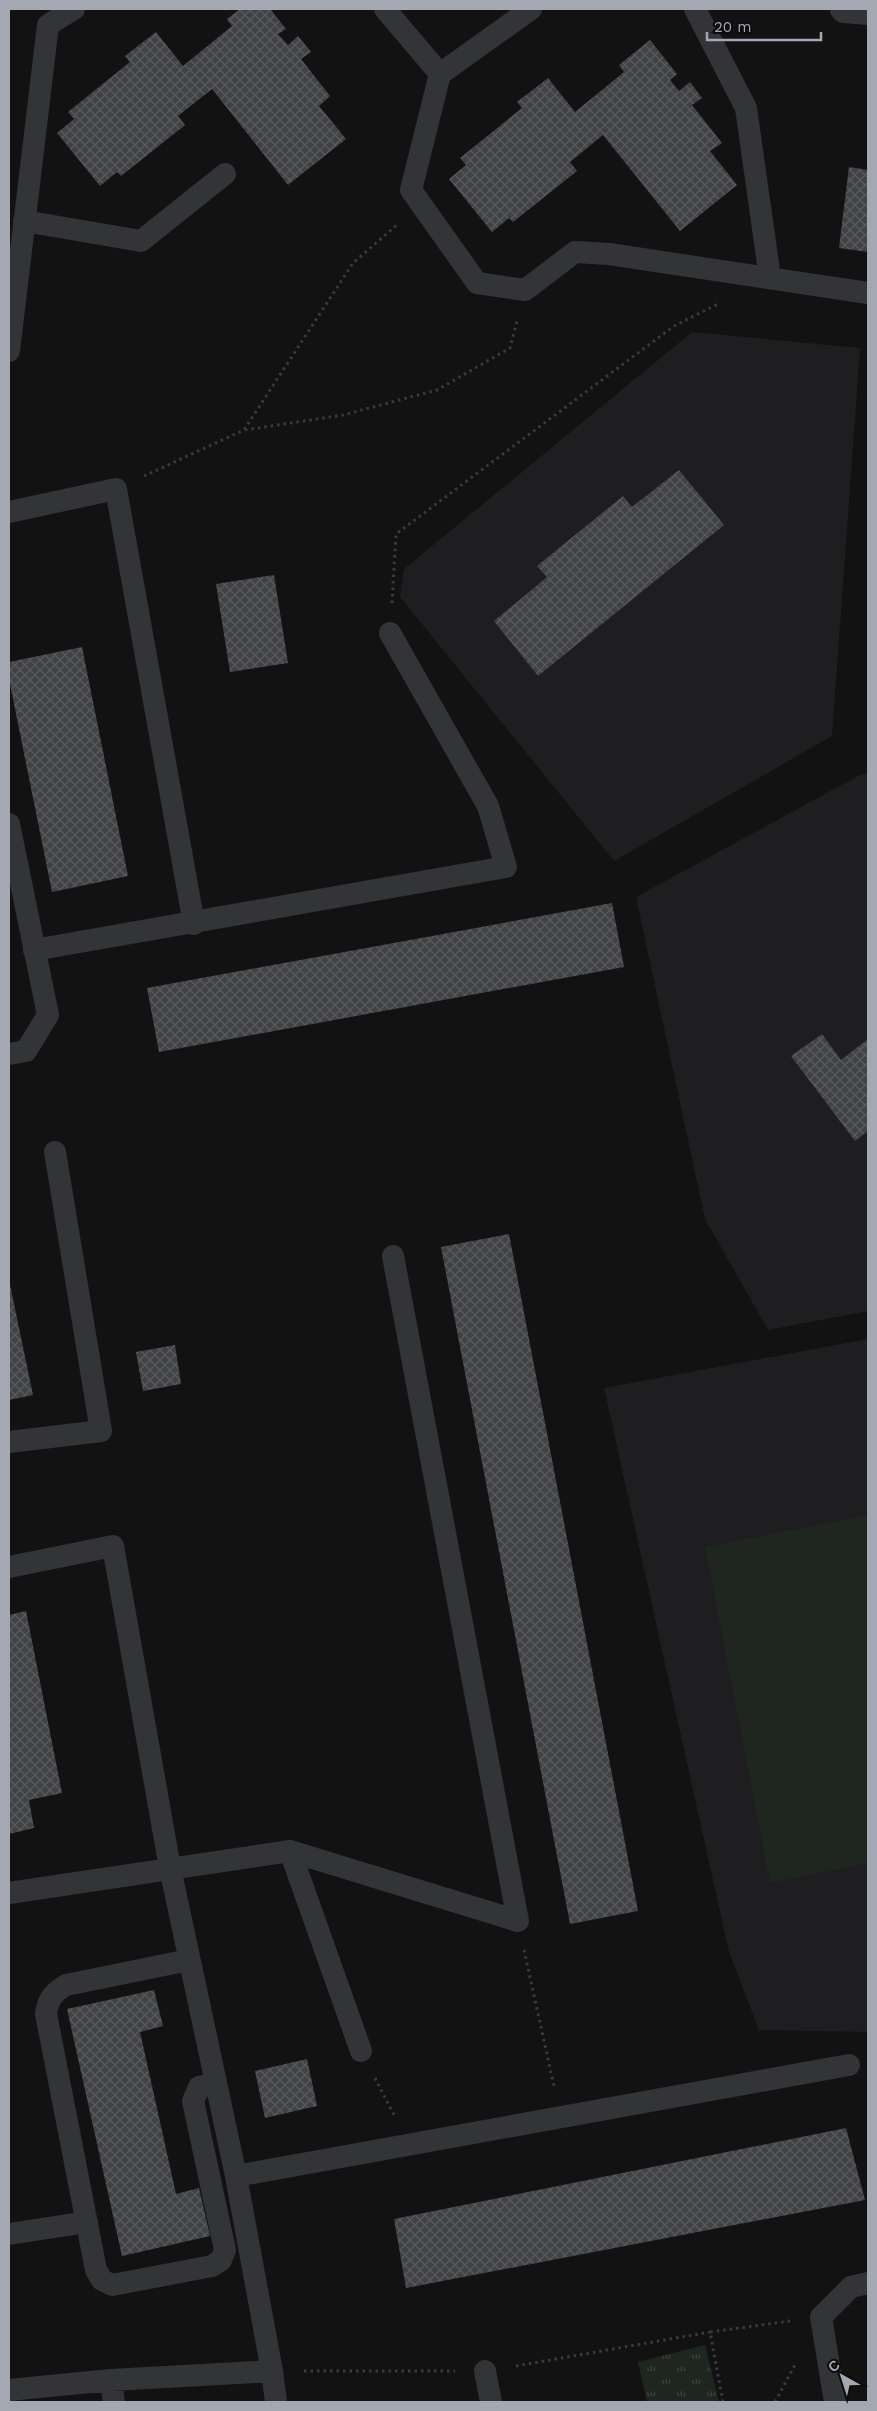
<svg xmlns="http://www.w3.org/2000/svg" width="877" height="2411" viewBox="0 0 877 2411" font-family="'Work Sans',sans-serif">
	<style>
		.built { fill: #1e1e20 }
		.grass { fill: url(#grass-tufts) }
		.garden { fill: #1f2620 }
		.building { fill: url(#building-cross-hatch) }
		.lines { fill: none; stroke-linecap: round; stroke-linejoin: round }
		.path { stroke: #393b3f; stroke-width: 3; stroke-dasharray: 2.5 4; stroke-linecap: butt }
		.service { stroke: #333438; stroke-width: 22 }
		.minor { stroke: #333438; stroke-width: 28 }
	</style>
	<defs>
		<pattern id="grass-tufts" width="24" height="20" patternUnits="userSpaceOnUse" patternTransform="scale(1.25)"><rect width="24" height="20" fill="#1f2620"/><path d="M3 7l-1-3M5 7V3M7 7l1-3M15 17l-1-3M17 17v-4M19 17l1-3" fill="none" stroke="#3d433e"/></pattern>
		<pattern id="building-cross-hatch" width="8" height="8" patternUnits="userSpaceOnUse" patternTransform="scale(1.25)"><rect width="8" height="8" fill="#414246"/><path d="M0 0l8 8M0 8l8-8" fill="none" stroke="#595a5e"/></pattern>
	</defs>
	<rect width="100%" height="100%" fill="#121213"/>
	<!-- built -->
	<path class="built" d="M692 332 860 348 832 736 614 861 400 597 404 569Z
		M868 773V1311L768 1330 705 1219 636 897 858 776Z
		M868 1339V2032L759 2030 729 1952 604 1388Z"/>
	<!-- grass -->
	<path class="grass" d="M705 2345 719 2402H647L638 2362Z"/>
	<!-- garden -->
	<path class="garden" d="M868 1515V1863L770 1883 705 1547Z"/>
	<!-- building -->
	<path class="building" d="M240 9H270L286 29 278 34 288 45 298 36 311 52 301 59 330 96 319 106 346 139 288 185 212 89 178 116 185 125 121 176 117 172 100 186 57 133 74 119 68 112 130 62 125 56 156 32 183 66 232 26 227 19Z
		M650 40 677 74 670 80 679 91 690 82 702 98 692 105 722 143 710 151 737 185 680 231 603 135 570 162 577 171 513 222 509 218 492 232 449 179 466 165 460 158 522 108 517 102 548 78 575 112 624 72 619 65Z
		M849 167 868 170V252L839 248Z
		M679 470 724 525 538 676 494 621 547 577 537 566 623 496 632 507Z
		M274 575 288 663 230 672 216 584Z
		M82 647 128 876 52 892 9 679V662Z
		M612 903 624 967 159 1052 147 988Z
		M822 1034 841 1060 868 1039V1131L855 1141 791 1056Z
		M509 1234 638 1911 570 1924 441 1247Z
		M9 1280 33 1395 9 1400Z
		M175 1345 181 1384 143 1391 136 1352Z
		M26 1611 62 1793 29 1800 34 1828 9 1834V1615Z
		M154 1990 163 2026 140 2032 176 2194 199 2188 210 2236 122 2256 67 2009Z
		M307 2059 317 2106 265 2118 255 2071Z
		M846 2128 865 2200 406 2288 394 2219Z"/>
	<g class="lines">
		<!-- path -->
		<path class="path" d="M245 430 343 415 437 390 510 348 517 321
			M144 476 244 430 353 263 398 224
			M392 603 396 534 674 326 720 303
			M524 1950 554 2086
			M375 2078 394 2115
			M516 2366 710 2332
			M304 2371H455
			M723 2402 710 2332 790 2321
			M775 2402 796 2363"/>
		<!-- service -->
		<path class="service" d="M385 9 440 74
			M531 9 440 74 411 190 477 283 525 290 575 252 609 254 868 293
			M695 9 746 108 770 278
			M24 221 141 241 225 174
			M9 351 48 25 74 9
			M9 512 116 489 194 924
			M9 824 48 1015 26 1051 9 1054
			M34 950 506 867 488 806 390 633
			M9 1442 101 1431 55 1152
			M9 1567 113 1546 170 1868 236 2176 272 2371 276 2402
			M290 1851 361 2051
			M9 1893 290 1851 518 1921 393 1256
			M189 1960 66 1985C53 1993 48 1999 46 2014L96 2270 102 2280 112 2285 212 2266 221 2260 225 2250 193 2101 199 2087 216 2083
			M236 2176 849 2065
			M9 2234 87 2222
			M485 2371 491 2402
			M111 2380 114 2402
			M9 2390 111 2380 272 2371
			M835 2402 821 2317 851 2287 868 2283"/>
		<!-- minor -->
		<path class="minor" d="M844 9 868 11"/>
	</g>
	<!-- border -->
	<rect width="877" height="2411" fill="none" stroke="#a4a8b3" stroke-width="20"/>
	<!-- north arrow -->
	<g transform="translate(842 2376) rotate(321)" stroke="#0d0d0e" stroke-width="4" paint-order="stroke">
	<path d="M0-4L9 19L0 12L-9 19Z" fill="#a4a8b3"/>
	<text y="-8" font-size="14" font-weight="bold" text-anchor="middle" fill="#a4a8b3">С</text>
	</g>
	<!-- scale -->
	<path d="M707 32v8h114v-8" fill="none" stroke="#a4a8b3" stroke-width="2.5"/>
	<text x="714" y="32" font-size="15" fill="#a4a8b3" stroke="#0d0d0e" stroke-width="4" paint-order="stroke">20 m</text>
</svg>
